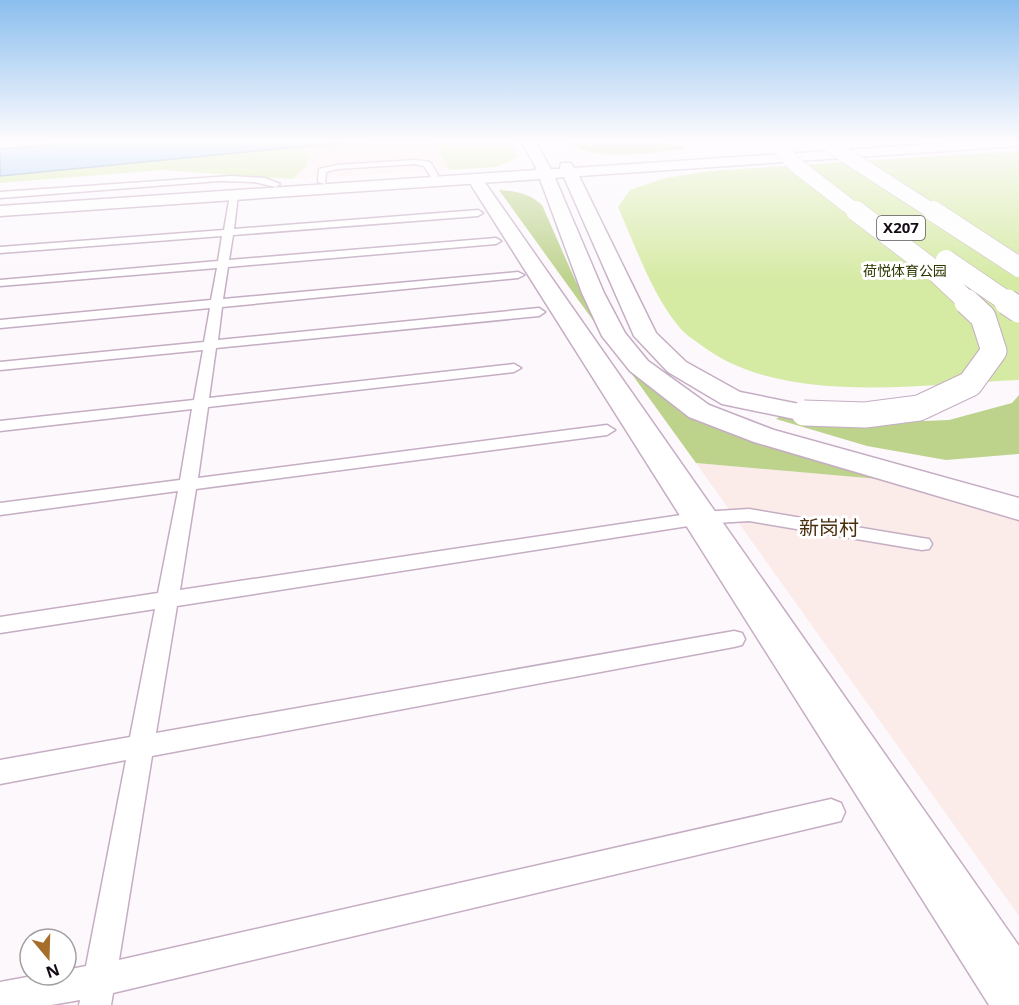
<svg xmlns="http://www.w3.org/2000/svg" width="1019" height="1005" viewBox="0 0 1019 1005" font-family="'Noto Sans','Noto Sans SC',sans-serif">
	<style>
		.commercial { fill: #fbebe9 }
		.green { fill: #d5eaa3 }
		.forest { fill: #bdd28b }
		.water { fill: #9dcef6; stroke: #7494b2; stroke-width: 1.5 }
		.lines { fill: none; stroke-linecap: round; stroke-linejoin: round }
		.service-casing { stroke: #c5adc3; stroke-width: 3 }
		.minor-casing { stroke: #c5adc3; stroke-width: 3 }
		.tertiary-casing { stroke: #c5adc3; stroke-width: 3 }
		.primary-casing { stroke: #c5adc3; stroke-width: 3 }
		.service { fill: #fff; fill-rule: evenodd }
		.minor { fill: #fff; fill-rule: evenodd }
		.tertiary { fill: #fff; fill-rule: evenodd }
		.primary { fill: #fff; fill-rule: evenodd }
		.primary-bridge-far2-casing { stroke: #c5adc3; stroke-width: 16; stroke-linecap: butt }
		.primary-bridge-far1-casing { stroke: #c5adc3; stroke-width: 21; stroke-linecap: butt }
		.primary-bridge-casing { stroke: #c5adc3; stroke-width: 27; stroke-linecap: butt }
		.primary-bridge-far2 { stroke: #fff; stroke-width: 15 }
		.primary-bridge-far1 { stroke: #fff; stroke-width: 20 }
		.primary-bridge { stroke: #fff; stroke-width: 25 }
		.labels { text-anchor: middle; stroke-width: 6; stroke-linejoin: round; paint-order: stroke }
		.far-park-label { font-size: 14px; fill: #2c3701; stroke: #fff }
		.shield { fill: #fff; stroke: #5b565b; stroke-width: 1.5 }
		.shield-label { font-size: 15px; font-weight: bold; fill: #150d15 }
		.quarter-label { font-size: 20px; fill: #492e0e; stroke: #fff }
	</style>
	<rect width="100%" height="100%" fill="#fcf8fc"/>
	<!-- commercial -->
	<path class="commercial" d="M389 142H435L449 170 292 179 308 165 307 149Z
		M696 463 890 480 1019 520V916Z"/>
	<!-- green -->
	<path class="green" d="M349 142H389L307 149 308 165 292 179 162 170 0 183V176Z
		M435 142H511L518 157 496 167 449 170Z
		M1019 152V380C923 384 781 407 701 345 694 340 685 334 680 328 651 293 636 247 618 207L630 190 665 178 710 171 983 153Z"/>
	<!-- forest -->
	<path class="forest" d="M569 142H663L688 149C657 151 592 164 569 142Z
		M499 190C516 191 529 193 542 205L576 282 603 328 668 397 890 480 696 463Z
		M1019 395V454L946 460 867 446 776 419 782 415 848 424 949 420 1012 403Z"/>
	<!-- water -->
	<path class="water" d="M78 142H349L0 176V149Z"/>
	<g class="lines">
		<defs>
			<path id="service" d="M415 160 430 162 438 175 437 177H431L424 166 415 164 337 169 326 172 325 184 318 182 319 169 337 165Z
				M231 176 265 178 280 184 276 187 254 182 219 181 0 198V192Z
				M234 192 238 195 234 229 478 210 483 213 478 216 233 235 229 260 496 238 501 241 496 244 228 267 223 299 518 272 524 275 518 278 222 307 218 340 539 308 545 312 539 316 216 348 209 398 514 364 521 368 514 372 208 407 198 478 607 425 615 430 607 435 196 489 180 590 701 512 749 509 922 538 929 539 932 544 929 549 922 550 749 521 701 524 177 606 156 733 734 631 742 633 745 639 742 645 734 647 152 756 119 960 831 799 841 803 845 812 841 821 113 993 111 1005H79L80 1000 51 1005H0V982L38 975H66V970L86 966 126 760 0 784V760L130 737 155 609 0 633V617L158 593 178 491 0 515V503L180 480 192 409 0 431V421L194 400 203 350 0 370V362L204 342 210 308 0 328V320L211 300 217 268 0 286V280L218 261 222 236 0 253V247L224 230 230 195Z"/>
			<path id="minor" d="M476 175 481 177 1019 946V1005H989L468 180Z"/>
			<path id="tertiary" d="M522 142H536L550 168 548 171H538Z"/>
			<path id="primary" d="M963 142H1019V146L579 176 656 333 686 362 740 392 814 407 818 413 814 419 804 421 722 404 668 372 634 336 564 177 555 178 604 293 625 333 648 361 709 405 774 430 1019 498V520L754 442 689 417 630 371 602 336 582 293 540 179 0 216V206L536 170 538 165H548L551 169H560L561 163H571L574 168Z"/>
		</defs>
		<!-- service casing -->
		<use href="#service" class="service-casing"/>
		<!-- minor casing -->
		<use href="#minor" class="minor-casing"/>
		<!-- tertiary casing -->
		<use href="#tertiary" class="tertiary-casing"/>
		<!-- primary casing -->
		<use href="#primary" class="primary-casing"/>
		<!-- service -->
		<use href="#service" class="service"/>
		<!-- minor -->
		<use href="#minor" class="minor"/>
		<!-- tertiary -->
		<use href="#tertiary" class="tertiary"/>
		<!-- primary -->
		<use href="#primary" class="primary"/>
		<defs>
			<path id="primary-bridge-far2" d="M774 142 798 167 858 213
				M825 142 935 213"/>
			<path id="primary-bridge-far1" d="M856 211 935 271 969 303
				M933 211 1019 267
				M946 260 1009 303"/>
			<path id="primary-bridge" d="M1007 302 1019 310
				M804 413 865 415 919 408 970 384 994 351 983 317 967 302"/>
		</defs>
		<!-- primary-bridge-far2 casing -->
		<use href="#primary-bridge-far2" class="primary-bridge-far2-casing"/>
		<!-- primary-bridge-far1 casing -->
		<use href="#primary-bridge-far1" class="primary-bridge-far1-casing"/>
		<!-- primary-bridge casing -->
		<use href="#primary-bridge" class="primary-bridge-casing"/>
		<!-- primary-bridge-far2 -->
		<use href="#primary-bridge-far2" class="primary-bridge-far2"/>
		<!-- primary-bridge-far1 -->
		<use href="#primary-bridge-far1" class="primary-bridge-far1"/>
		<!-- primary-bridge -->
		<use href="#primary-bridge" class="primary-bridge"/>
	</g>
	<!-- sky -->
	<linearGradient id="sky" x2="0" y2="1"><stop stop-color="#8abeee"/><stop offset="0.5" stop-color="#fefcfe"/><stop offset="1" stop-color="#fefcfe" stop-opacity="0"/></linearGradient>
	<rect width="1019" height="282" fill="url(#sky)"/>
	<g class="labels">
		<!-- far-park labels -->
		<g class="far-park-label">
			<text x="905" y="276">荷悦体育公园</text>
		</g>
		<!-- shield labels -->
		<rect class="shield" x="877" y="216" width="48" height="24" rx="4.5"/>
		<g class="shield-label">
			<text x="901" y="233">X207</text>
		</g>
		<!-- quarter labels -->
		<g class="quarter-label">
			<text x="829" y="535">新岗村</text>
		</g>
	</g>
	<!-- north arrow -->
	<g transform="translate(48 957) rotate(161)"><circle r="28" fill="#ffffff" stroke="#a19ea1" stroke-width="1.5"/>
	<path d="M0-4.5L10 22L0 15L-10 22Z" fill="#a56e2a"/>
	<text y="-9" font-size="16" font-weight="bold" text-anchor="middle" fill="#150d15">N</text>
	</g>
</svg>
